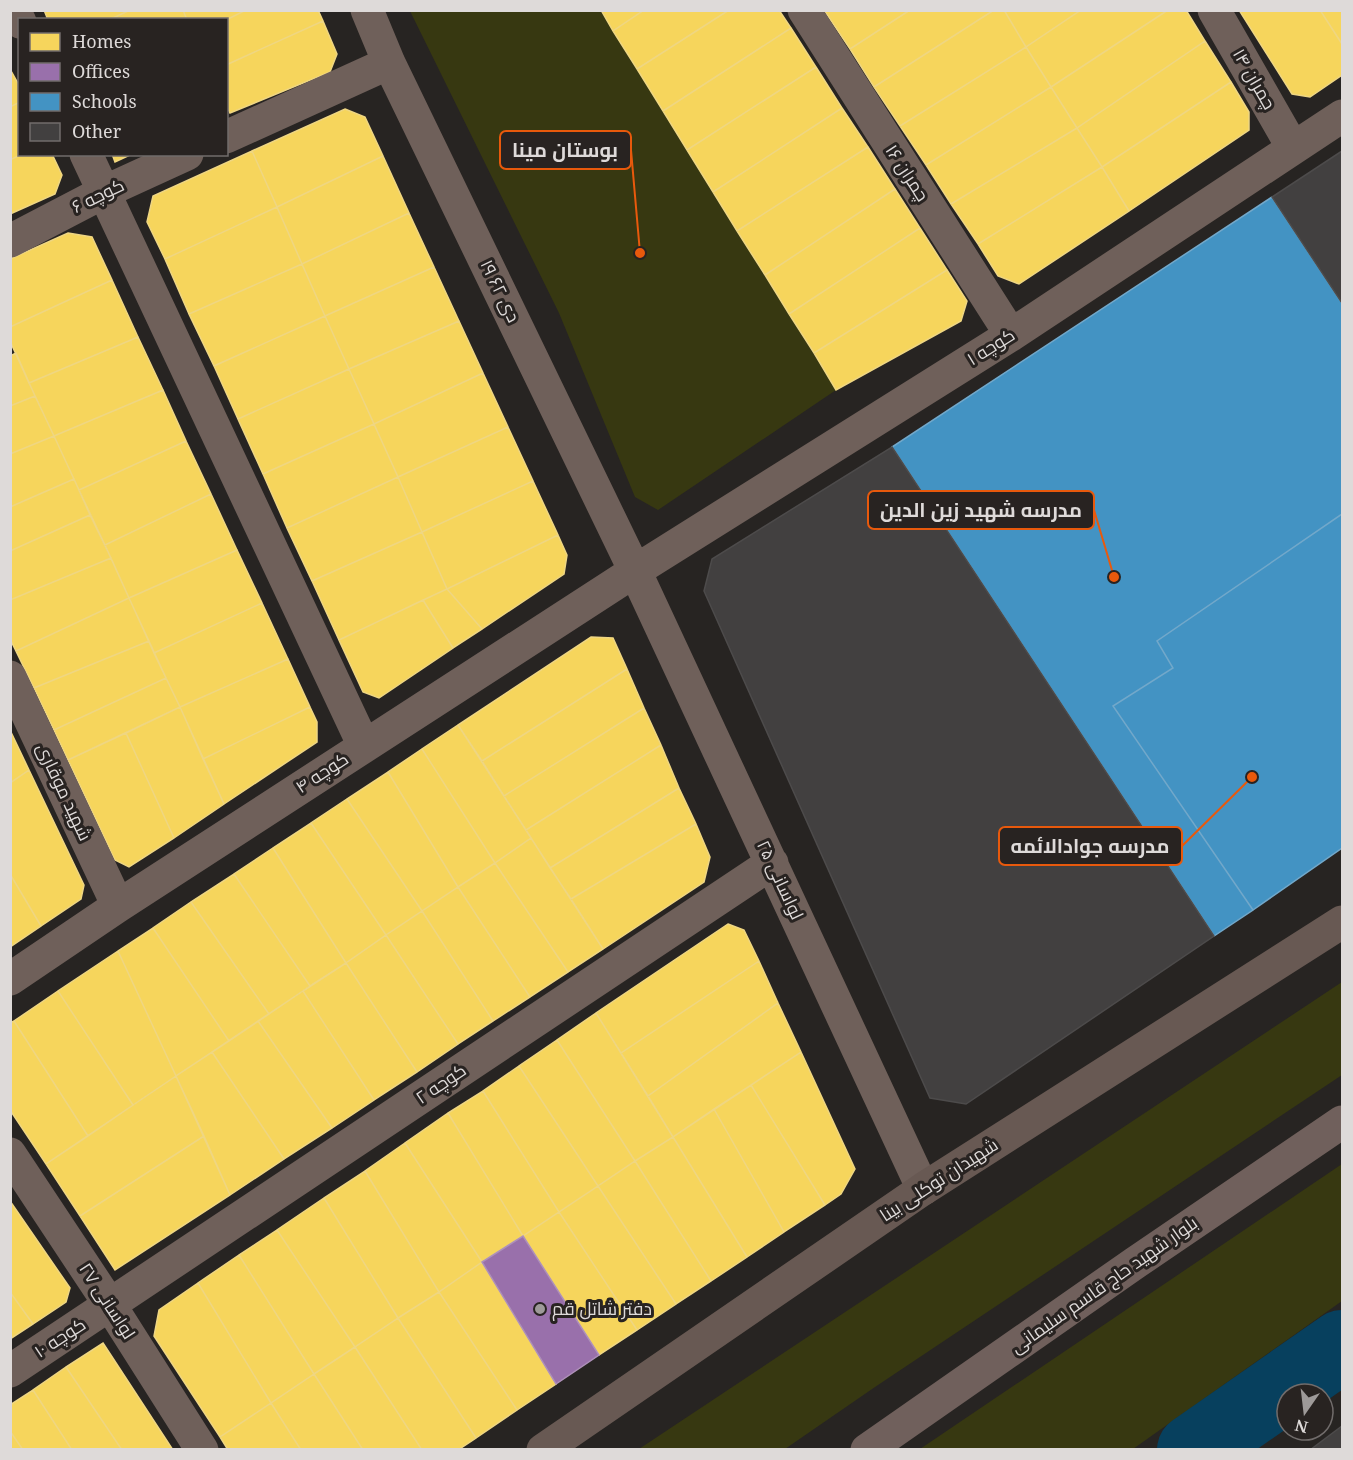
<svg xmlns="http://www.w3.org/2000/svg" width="1353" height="1460" viewBox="0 0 1353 1460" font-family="'Noto Serif',Cairo,serif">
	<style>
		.green { fill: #373811 }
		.homes { fill: #f6d55c; stroke: #efd682; stroke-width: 1.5 }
		.offices { fill: #9970ab; stroke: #ae90b9; stroke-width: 1.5 }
		.schools { fill: #4393c3; stroke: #72a8ca; stroke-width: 1.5 }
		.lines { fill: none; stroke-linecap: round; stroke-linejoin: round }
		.river { stroke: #07405e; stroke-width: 72 }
		.building { fill: #424040; stroke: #4d4b4b; stroke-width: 1.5 }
		.minor { stroke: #6f605a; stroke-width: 33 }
		.secondary { stroke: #685953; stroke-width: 33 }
		.primary { stroke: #70605c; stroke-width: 33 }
		.poi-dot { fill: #9e9a99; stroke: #282321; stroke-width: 2 }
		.labels { text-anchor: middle; stroke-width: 6; stroke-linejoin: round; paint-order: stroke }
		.street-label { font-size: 18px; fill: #dedad9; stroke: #282321 }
		.poi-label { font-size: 18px; fill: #dedad9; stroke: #282321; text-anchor: start }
		.leader { fill: none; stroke: #e8590c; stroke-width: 2 }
		.callout-dot { fill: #e8590c; stroke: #282321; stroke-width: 2 }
		.callout { fill: #282321; stroke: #e8590c; stroke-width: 2 }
		.callout-label { font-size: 20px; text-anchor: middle; font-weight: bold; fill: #dedad9 }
	</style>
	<rect width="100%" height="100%" fill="#272422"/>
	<!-- green -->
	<path class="green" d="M410 11H601L836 390 658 510 635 497 559 313Z
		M1342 982V1075L875 1387 785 1449H639Z
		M1342 1164V1301L1133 1449H920Z"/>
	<!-- homes -->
	<path class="homes" d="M44 10H130L109 20H48Z
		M130 10H183L187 20H109Z
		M183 10H246L226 20H187Z
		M246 10H318L323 21 226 65V20Z
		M601 10H644L613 31Z
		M644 10H729L637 69 613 31Z
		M729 10H779L791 28 663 111 637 69Z
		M824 10H910L850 49Z
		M910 10H994L874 87 850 49Z
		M994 10H1004L1026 47 900 126 874 87Z
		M1004 10H1081L1026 47Z
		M1081 10H1168L1051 87 1026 47Z
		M1168 10H1186L1205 41 1077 128 1051 87Z
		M1239 10H1320L1342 44V75L1310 97 1292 94Z
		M1320 10H1342V44Z
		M323 21 337 54 330 72 230 113 226 105V65Z
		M791 28 816 67 687 150 663 111Z
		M1205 41 1231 82 1102 167 1077 128Z
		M1026 47 1051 87 926 165 900 126Z
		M816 67 842 108 713 192 687 150Z
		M10 69 20 87V102L10 107Z
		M1231 82 1249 112V130L1129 211 1102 167Z
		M1051 87 1077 128 951 204 926 165Z
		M20 102V154H22L10 160V107Z
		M842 108 868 147 737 231 713 192Z
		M345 109 365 117 383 156 277 207 252 151Z
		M1077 128 1102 167 978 244 951 204Z
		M868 147 895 189 765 275 737 231Z
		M252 151 277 207 165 259 147 222 153 196Z
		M22 154H52L62 175 55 194 10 214V160Z
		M112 154H132L115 162Z
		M383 156 409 213 302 264 277 207Z
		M1102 167 1129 211 1019 284 998 276 978 244Z
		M895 189 920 228 789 314 765 275Z
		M277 207 302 264 189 314 165 259Z
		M409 213 434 267 325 316 302 264Z
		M920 228 947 270 814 353 789 314Z
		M68 233 92 237 112 280 10 327V259Z
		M302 264 325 316 214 366 189 314Z
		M434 267 459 321 349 369 325 316Z
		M947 270 967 301 961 321 836 390 814 353Z
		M112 280 138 337 29 383 10 341V327Z
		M325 316 349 369 238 419 214 366Z
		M459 321 483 373 374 424 349 369Z
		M138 337 163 390 54 436 29 383Z
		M16 353 35 396 10 406V356Z
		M349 369 374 424 263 474 238 419Z
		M483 373 508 427 398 477 374 424Z
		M163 390 186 441 79 490 54 436Z
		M35 396 54 436 10 454V406Z
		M374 424 398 477 287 528 263 474Z
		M508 427 533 481 422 532 398 477Z
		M54 436 74 479 10 507V454Z
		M186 441 211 494 105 545 79 490Z
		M398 477 422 532 312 581 287 528Z
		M74 479 90 515 10 551V507Z
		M533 481 558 535 447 589 422 532Z
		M211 494 237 550 129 598 105 545Z
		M90 515 111 558 10 600V551Z
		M422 532 447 589 339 640 312 581Z
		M558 535 567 555 564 574 482 629 447 589Z
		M237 550 262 603 154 653 129 598Z
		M111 558 129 598 16 651 10 639V600Z
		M447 589 482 629 453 648 423 600Z
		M129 598 149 641 34 688 16 651Z
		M423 600 453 648 379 698 363 692 339 640Z
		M262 603 288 659 180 707 154 653Z
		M591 637 613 638 627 669 482 761 458 725Z
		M149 641 166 678 54 730 34 688Z
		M288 659 310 707 203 759 180 707Z
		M627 669 644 708 504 796 482 761Z
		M166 678 180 707 68 760 54 730Z
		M180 707 224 804 174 838 126 733Z
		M310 707 317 722V742L224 804 203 759Z
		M644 708 661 745 526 830 504 796Z
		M458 725 531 838 495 863 422 749Z
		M10 730 29 770 10 783Z
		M126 733 174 838 129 867 115 860 68 760Z
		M661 745 679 788 550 868 526 830Z
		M422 749 495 863 458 887 388 772Z
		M29 770 84 885 81 899 41 926 10 874V783Z
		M388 772 458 887 422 911 347 799Z
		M679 788 696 824 571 899 550 868Z
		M347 799 422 911 386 935 311 823Z
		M311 823 386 935 346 963 273 848Z
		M696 824 710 857 704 882 603 949 571 899Z
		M531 838 603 949 568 972 495 863Z
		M273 848 346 963 310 986 234 874Z
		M495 863 568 972 530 997 458 887Z
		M10 874 41 926 10 947Z
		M234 874 310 986 269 1014 191 902Z
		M458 887 530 997 493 1021 422 911Z
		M191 902 269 1014 229 1041 153 928Z
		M422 911 493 1021 458 1044 386 935Z
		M728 924 744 930 759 961 621 1053 596 1013Z
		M153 928 229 1041 176 1076 118 951Z
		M386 935 458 1044 417 1072 346 963Z
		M118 951 176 1076 133 1105 58 991Z
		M759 961 778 1003 648 1096 621 1053Z
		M346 963 417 1072 374 1100 303 991Z
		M58 991 133 1105 88 1136 14 1021Z
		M303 991 374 1100 332 1128 258 1021Z
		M778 1003 801 1052 673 1137 648 1096Z
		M596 1013 673 1137 635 1161 557 1040Z
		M14 1021 88 1136 46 1164 10 1110V1023Z
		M258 1021 332 1128 284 1159 212 1052Z
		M557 1040 635 1161 598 1186 519 1066Z
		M212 1052 284 1159 230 1195 176 1076Z
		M801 1052 855 1169 841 1194 825 1205 751 1085Z
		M519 1066 598 1186 559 1212 483 1091Z
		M176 1076 204 1136 80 1216 46 1164Z
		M751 1085 825 1205 784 1232 714 1109Z
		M483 1091 559 1212 523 1236 448 1113Z
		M714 1109 784 1232 747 1257 673 1137Z
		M448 1113 523 1236 482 1262 405 1143Z
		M204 1136 230 1195 115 1270 80 1216Z
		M673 1137 747 1257 711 1281 635 1161Z
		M405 1143 482 1262 439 1292 365 1171Z
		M635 1161 711 1281 676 1304 598 1186Z
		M365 1171 439 1292 398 1318 324 1198Z
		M598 1186 676 1304 637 1330 559 1212Z
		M324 1198 398 1318 355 1347 277 1230Z
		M10 1201 70 1288 66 1302 33 1324 10 1292Z
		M559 1212 637 1330 599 1355 523 1236Z
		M277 1230 355 1347 314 1374 239 1255Z
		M239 1255 314 1374 271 1403 198 1283Z
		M482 1262 556 1384 517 1410 439 1292Z
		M198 1283 271 1403 220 1437 154 1336 159 1310Z
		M10 1292 33 1324 10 1339Z
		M439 1292 517 1410 476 1438 398 1318Z
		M398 1318 476 1438 458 1450H422L355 1347Z
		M103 1343 173 1450H122L66 1367Z
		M355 1347 422 1450H363L314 1374Z
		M66 1367 122 1450H72L33 1390Z
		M314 1374 363 1450H301L271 1403Z
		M33 1390 72 1450H23L10 1431V1405Z
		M271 1403 301 1450H228L220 1437Z
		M10 1431 23 1450H10Z"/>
	<!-- offices -->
	<path class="offices" d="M523 1236 599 1355 556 1384 482 1262Z"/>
	<!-- schools -->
	<path class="schools" d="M1272 197 1342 303V514L1157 641 1173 668 1113 706 1253 910 1214 936 892 447Z
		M1342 514V848L1253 910 1113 706 1173 668 1157 641Z"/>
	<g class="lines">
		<!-- river -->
		<path class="river" d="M1193 1450 1342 1346"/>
	</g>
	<!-- building -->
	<path class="building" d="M1342 151V303L1272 197Z
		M892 447 1214 936 966 1104 930 1098 704 591 712 559Z
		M1342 1426V1450H1310Z"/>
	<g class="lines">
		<!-- minor -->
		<path class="minor" d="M14 10 20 22
			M367 10 389 63 635 571 923 1189
			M804 10 1011 335
			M1214 10 1293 148
			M226 137 389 63
			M86 154 364 746
			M10 241 104 192 187 154
			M10 677 118 906
			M10 979 118 906 635 571 1011 335 1342 116
			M10 1154 110 1305 202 1450
			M10 1371 772 863"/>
		<!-- secondary -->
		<path class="secondary" d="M543 1450 923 1189 1342 922"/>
		<!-- primary -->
		<path class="primary" d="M867 1450 1135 1263 1342 1122"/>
	</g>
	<!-- markers -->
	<circle class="poi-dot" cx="540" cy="1309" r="6"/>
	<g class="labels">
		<!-- street labels -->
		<g class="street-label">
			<text transform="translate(1254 79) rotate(60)" y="6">چمران ۱۴</text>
			<text transform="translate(907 173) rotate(57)" y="6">چمران ۱۶</text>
			<text transform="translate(98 196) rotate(-26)" y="6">کوچه ۶</text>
			<text transform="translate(500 291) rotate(64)" y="6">۱۹ دی ۶۲</text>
			<text transform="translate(991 347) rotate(-32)" y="6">کوچه ۱</text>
			<text transform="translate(322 773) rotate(-33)" y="6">کوچه ۴</text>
			<text transform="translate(64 792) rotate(65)" y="6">شهید موقاری</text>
			<text transform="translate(780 880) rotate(65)" y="6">لواسانی ۲۵</text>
			<text transform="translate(441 1084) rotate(-34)" y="6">کوچه ۲</text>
			<text transform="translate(939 1180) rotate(-33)" y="6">شهیدان توکلی بینا</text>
			<text transform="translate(1104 1285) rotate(-35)" y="6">بلوار شهید حاج قاسم سلیمانی</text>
			<text transform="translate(107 1301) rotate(57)" y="6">لواسانی ۲۷</text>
			<text transform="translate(60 1338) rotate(-33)" y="6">کوچه ۱۰</text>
		</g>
		<!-- poi labels -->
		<g class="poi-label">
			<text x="552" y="1315">دفتر شاتل قم</text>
		</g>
	</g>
	<!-- callouts -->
	<path class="leader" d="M640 253L631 150M1114 577L1094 510M1252 777L1182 846"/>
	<g class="callout-dot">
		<circle cx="640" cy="253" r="6"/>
		<circle cx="1114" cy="577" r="6"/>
		<circle cx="1252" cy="777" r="6"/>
	</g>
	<g class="callout">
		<rect x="500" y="131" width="131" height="38" rx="6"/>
		<rect x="868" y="491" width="226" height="38" rx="6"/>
		<rect x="999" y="827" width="183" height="38" rx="6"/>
	</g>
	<g class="callout-label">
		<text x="565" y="157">بوستان مینا</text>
		<text x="981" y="517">مدرسه شهید زین الدین</text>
		<text x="1090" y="853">مدرسه جوادالائمه</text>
	</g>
	<!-- border -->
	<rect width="1353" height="1460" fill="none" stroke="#dedad9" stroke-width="24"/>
	<!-- legend -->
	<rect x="18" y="18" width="210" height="138" fill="#282321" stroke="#716c6b" stroke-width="1.5"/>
	<rect x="30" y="33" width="30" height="18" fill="#f6d55c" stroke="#716c6b" stroke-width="1.5"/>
	<text x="72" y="48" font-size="18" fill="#dedad9">Homes</text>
	<rect x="30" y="63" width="30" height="18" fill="#9970ab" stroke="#716c6b" stroke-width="1.5"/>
	<text x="72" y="78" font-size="18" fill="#dedad9">Offices</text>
	<rect x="30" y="93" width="30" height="18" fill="#4393c3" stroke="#716c6b" stroke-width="1.5"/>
	<text x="72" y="108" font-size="18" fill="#dedad9">Schools</text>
	<rect x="30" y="123" width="30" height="18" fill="#424040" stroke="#716c6b" stroke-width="1.5"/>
	<text x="72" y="138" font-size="18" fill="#dedad9">Other</text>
	<!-- north arrow -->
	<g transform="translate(1305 1412) rotate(194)"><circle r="28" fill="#282321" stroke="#716c6b" stroke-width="1.5"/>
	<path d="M0-4.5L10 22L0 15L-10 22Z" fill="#9e9a99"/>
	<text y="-9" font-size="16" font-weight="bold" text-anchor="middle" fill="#dedad9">N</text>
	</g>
</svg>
